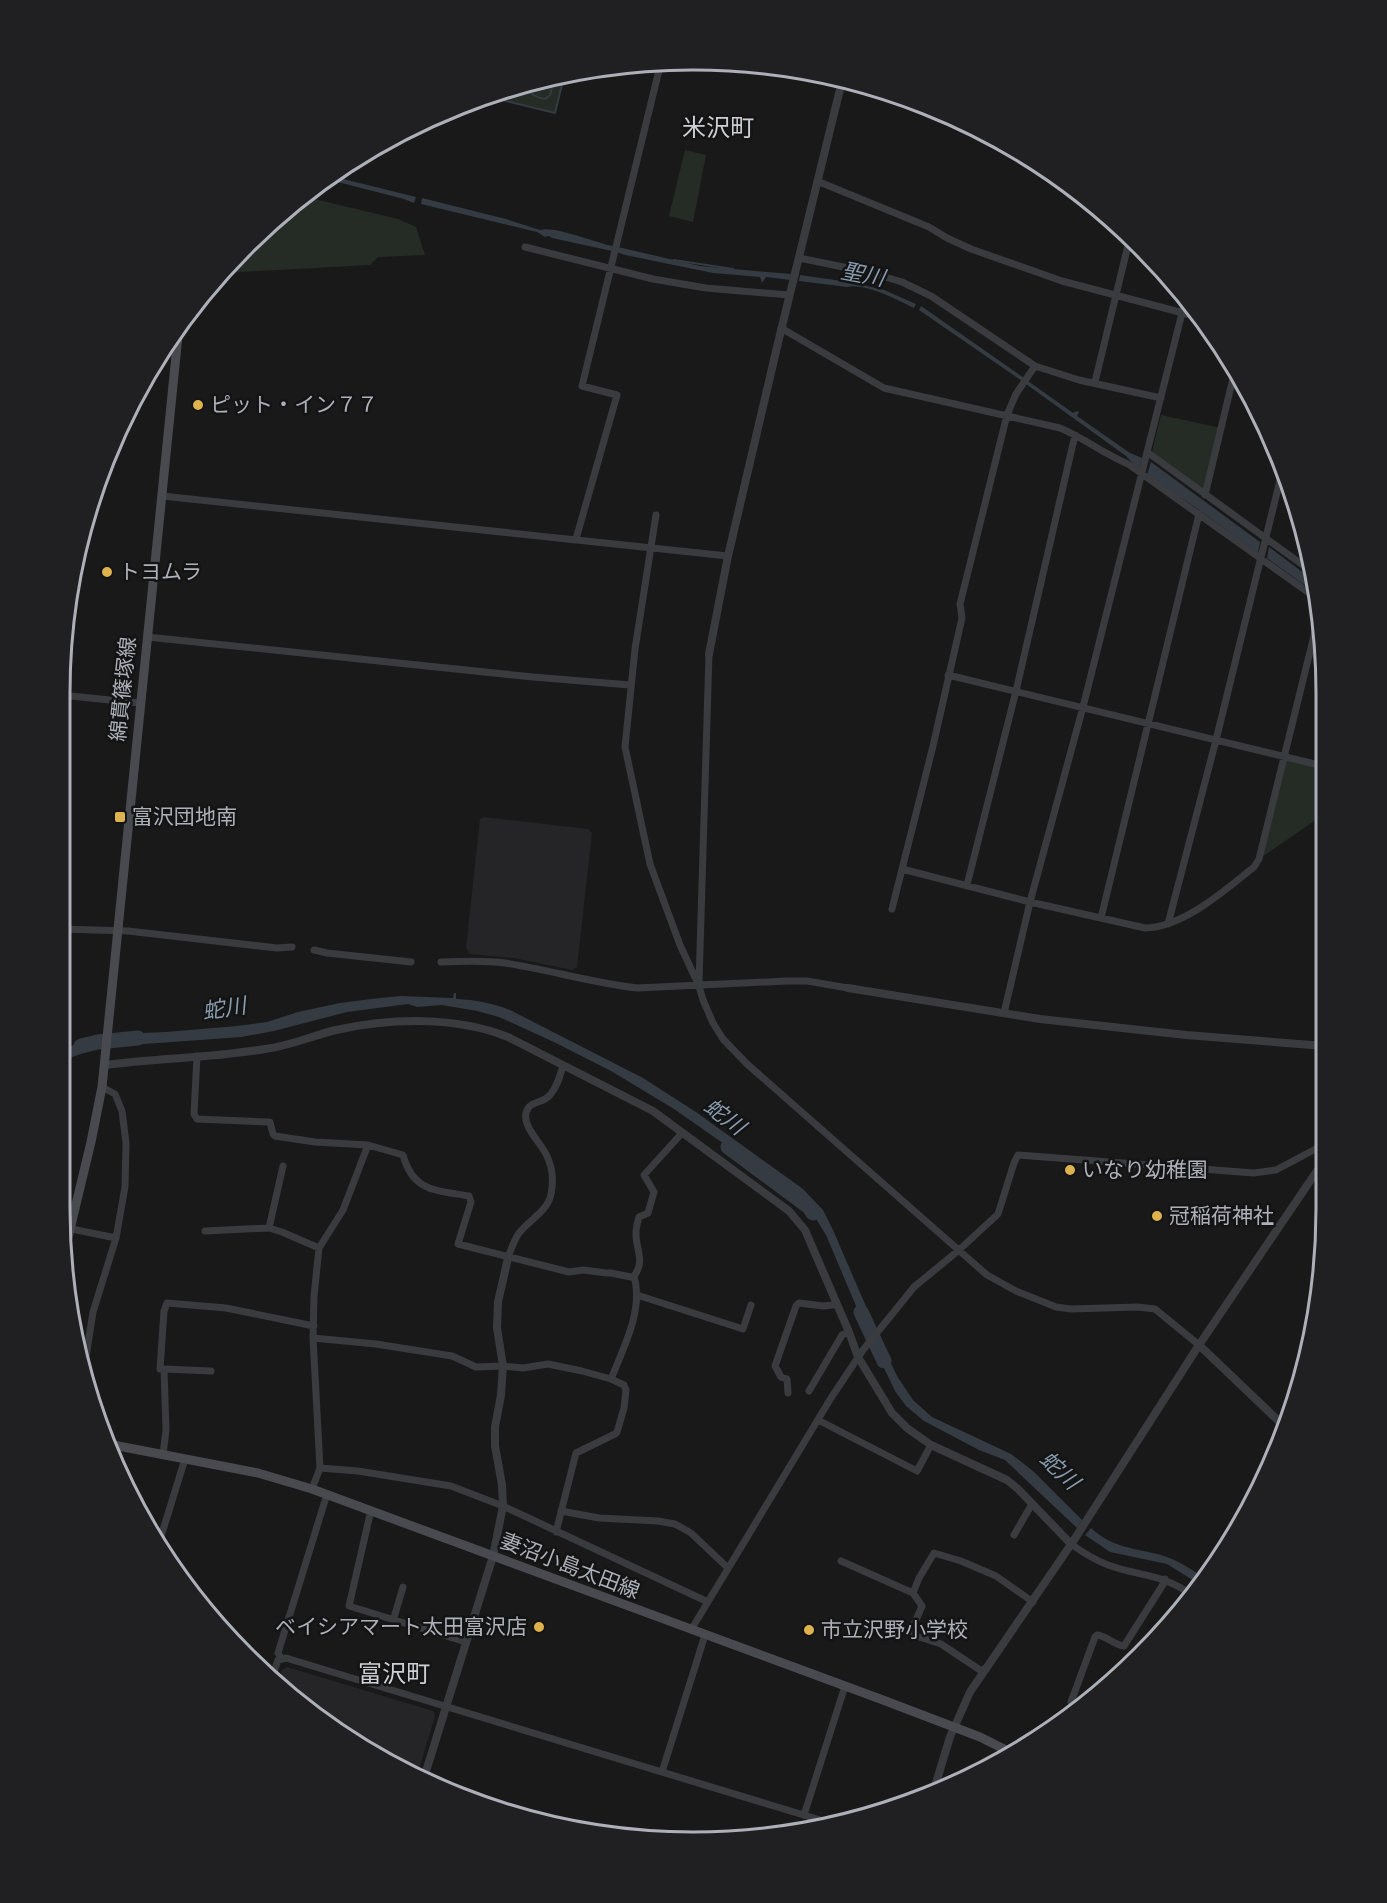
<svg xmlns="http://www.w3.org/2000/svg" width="1387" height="1903" viewBox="0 0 1387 1903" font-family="'DM Sans','Noto Sans JP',sans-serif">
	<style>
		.built { fill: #252527 }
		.green { fill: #252c26 }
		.water { fill: #343b42 }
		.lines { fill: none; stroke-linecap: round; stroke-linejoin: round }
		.stream { stroke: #343b42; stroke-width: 2 }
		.river { stroke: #343b42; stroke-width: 15 }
		.minor { stroke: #3a3b3f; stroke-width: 7 }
		.tertiary { stroke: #3a3b3f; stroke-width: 8 }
		.secondary { stroke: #484a4f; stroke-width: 9 }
		.poi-dot { fill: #deb24d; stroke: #141415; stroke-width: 2 }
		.labels { text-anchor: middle; stroke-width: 5; stroke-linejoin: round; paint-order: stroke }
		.poi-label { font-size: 21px; fill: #adb0b9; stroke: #141415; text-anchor: start }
		.street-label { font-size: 21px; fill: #adb0b9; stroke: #141415 }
		.water-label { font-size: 22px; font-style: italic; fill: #889caf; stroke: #141415 }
		.quarter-label { font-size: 24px; fill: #cdcfd5; stroke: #141415 }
		.rim { fill: none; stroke: #adb0b9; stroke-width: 3 }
	</style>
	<rect width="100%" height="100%" fill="#19191a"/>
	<!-- built -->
	<path class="built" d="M483 817 588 829 592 833 577 967 572 970 514 958 469 954 466 947 480 819Z
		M287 1667 433 1711 435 1716 416 1779 277 1686 282 1670Z"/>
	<!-- green -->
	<path class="green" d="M564 76 555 113 490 97 529 82Z
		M685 150 706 155 693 222 669 216Z
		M302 196 398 219 416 227 425 255 378 257 370 265 220 273Z
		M1161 415 1221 428 1205 492 1152 452Z
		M1283 757 1323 766V814L1320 817 1259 859Z"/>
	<!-- water -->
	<path class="water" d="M331 176 416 197 414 203 404 199 326 179Z
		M422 198 506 219 540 230C554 225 596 243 613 246L612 251 552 238 549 236 545 237 537 232 421 204Z
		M618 247 700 266 791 274 790 280 766 277 762 283 760 277 713 273 625 255 617 252Z
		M800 275 849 282 852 277H854V283L884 290 916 304 914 308C899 300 863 282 847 287L799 281Z
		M921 306 1024 378 1022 381 919 310Z
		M1028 381 1073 413 1077 411 1079 412 1077 416 1130 453 1142 458 1139 470 1126 456 1026 384Z
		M1151 462 1260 542 1258 553 1192 505 1147 475Z
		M1269 547 1313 580 1317 594 1267 558Z
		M454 993H456V999C476 1000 494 1003 512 1011L643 1078 696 1112 803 1189 823 1210 833 1230 874 1325 867 1332 826 1235 810 1209 771 1177 674 1109 611 1071 556 1043 499 1017 477 1011 442 1005 417 1007 408 1004 347 1012 274 1031 241 1037 117 1046 118 1034 166 1032 237 1026 267 1022 298 1012 340 1003 371 999 400 996 453 998Z
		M100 1038 99 1048 60 1061V1051L74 1045Z
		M879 1338 897 1376 913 1400 932 1417 1011 1454 1033 1471 1082 1520 1077 1528 1005 1460 979 1450 924 1421 906 1406 895 1391 873 1345Z
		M1091 1528C1112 1548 1135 1548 1161 1555 1177 1560 1190 1568 1203 1577L1199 1584 1167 1564 1110 1552 1085 1535Z"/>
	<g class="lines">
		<!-- stream -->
		<path class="stream" d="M631 65 634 64
			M517 86C528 89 533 98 545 99L550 95 555 77
			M490 97H492
			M498 99 555 113 564 76
			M674 260 733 269"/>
		<!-- river -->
		<path class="river" d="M81 1046 98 1042 138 1038
			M728 1147 809 1207 813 1213
			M861 1312 884 1361"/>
		<!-- minor -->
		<path class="minor" d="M817 181 929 227 947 238 971 249 1062 281 1202 318
			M525 247 653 279 706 288 789 295
			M799 258 868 272 902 282 931 296 1035 366 1079 380 1161 398
			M781 328 884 388 1060 428C1084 438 1104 454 1128 464L1319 600
			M1095 382 1130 237
			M1147 452 1311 571
			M1205 495 1234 374
			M162 496 728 556
			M656 515 635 649 625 747 650 864 680 945 699 986 703 1000 713 1023 723 1039 747 1064 987 1275 1016 1291 1056 1307 1071 1309 1138 1307 1155 1309 1199 1345
			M576 539 617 395 582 386 661 62
			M147 637 533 677 630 685
			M948 675 1323 766
			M60 695 140 703
			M902 869 1030 902 1145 928C1184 927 1225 890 1254 867L1259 859 1321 607
			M967 885 1016 691 1075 435
			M892 909 933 746 962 618 960 604 1007 415 1016 394 1035 366
			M1101 918 1199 514
			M1168 924 1216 740 1283 468
			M60 929 128 931 277 948 292 947
			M314 950 327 953 411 962
			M441 962C462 961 484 960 505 963 550 970 593 983 637 988L787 981H807L848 988
			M699 983 709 654
			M1004 1013 1030 902 1083 707 1186 297
			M197 1056 194 1114 197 1119 268 1122H270L273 1134 275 1136 315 1142 368 1145 403 1155C413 1192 436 1190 469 1196L471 1202 458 1244 569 1272 584 1270 606 1273H611L631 1277 634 1276
			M62 1227 116 1238
			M269 1228 283 1166
			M205 1231 269 1228 282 1232 319 1248
			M508 1258C511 1249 514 1240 519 1233 529 1220 548 1211 551 1194 554 1180 552 1166 546 1154 540 1142 523 1127 526 1113 529 1100 543 1104 550 1095 557 1087 560 1076 563 1066
			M637 1295 743 1329 751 1305
			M313 1338 376 1344 452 1356 476 1367 503 1366 523 1368 548 1364 582 1371 611 1379 624 1385 626 1390 624 1408 617 1432 615 1434 576 1453 556 1532
			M164 1369 211 1371
			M83 1376 93 1312 116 1238 125 1187 126 1143 122 1111 115 1094 102 1087
			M611 1379C623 1349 644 1309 634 1276 646 1261 635 1248 636 1232 636 1227 638 1221 639 1217L648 1213 654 1192 644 1175 682 1133
			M809 1391 842 1335 849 1332
			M788 1393 787 1379 781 1377 775 1366 796 1306 799 1303 823 1306 833 1305 836 1302
			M818 1420 917 1471 931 1445
			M163 1455 166 1430 164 1369H160L164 1311 167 1303 226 1308 314 1326
			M320 1468 358 1471 451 1486 503 1506 708 1602
			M312 1489 320 1468 313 1338 314 1296 319 1248 343 1210 368 1145
			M371 1510 349 1606 466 1642
			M561 1511 599 1518 658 1521 675 1524 691 1533 728 1568
			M1014 1535 1032 1504
			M1071 1544C1082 1552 1095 1560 1108 1565 1141 1577 1161 1573 1192 1595
			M158 1546 185 1459
			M841 1561 913 1593 922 1606 910 1634 941 1644 980 1670 986 1669
			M913 1593 919 1578 934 1553 961 1561 996 1576 1033 1602
			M393 1621 403 1587
			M691 1630 831 1398 863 1350 914 1287 959 1250 998 1214 1014 1163 1018 1155 1254 1173 1276 1170 1325 1144
			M281 1658 278 1653 327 1494
			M271 1681 278 1660 286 1658 830 1823
			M1081 1711 1071 1702 1095 1637 1097 1635C1107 1636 1114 1645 1124 1646L1164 1583 1165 1579
			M662 1772 705 1635
			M804 1815 845 1686"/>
		<!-- tertiary -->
		<path class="tertiary" d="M709 654 728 556 777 347 842 81
			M848 988 1040 1019 1186 1035 1324 1046
			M105 1065C158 1058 212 1058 265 1049 289 1046 312 1036 336 1030 391 1018 455 1016 508 1037L653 1111 789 1211 805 1230 849 1332 858 1357 892 1413 907 1428 931 1445 1007 1480 1018 1489 1071 1544
			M1199 1345 1285 1427
			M423 1781 493 1556 503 1506 502 1485 495 1446V1427L501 1395 503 1366 497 1328 498 1302 508 1258
			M932 1796 950 1737 970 1692 1074 1540 1199 1345 1325 1159"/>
		<!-- secondary -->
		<path class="secondary" d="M65 1250 91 1142 102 1087 179 326
			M108 1444 258 1473 312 1489 883 1700 980 1737 1010 1752"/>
	</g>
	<!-- markers -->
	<g class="poi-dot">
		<circle cx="198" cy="405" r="6"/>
		<circle cx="107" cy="572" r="6"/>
		<rect x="114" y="811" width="12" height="12" rx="3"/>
		<circle cx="1070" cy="1170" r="6"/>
		<circle cx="1157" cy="1216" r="6"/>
		<circle cx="539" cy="1627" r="6"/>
		<circle cx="809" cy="1630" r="6"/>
	</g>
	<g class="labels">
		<!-- poi labels -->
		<g class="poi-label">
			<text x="210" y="412">ピット・イン７７</text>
			<text x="119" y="579">トヨムラ</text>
			<text x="132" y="824">富沢団地南</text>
			<text x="1082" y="1177">いなり幼稚園</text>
			<text x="1169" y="1223">冠稲荷神社</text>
			<text x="527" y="1634" text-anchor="end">ベイシアマート太田富沢店</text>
			<text x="821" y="1637">市立沢野小学校</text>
		</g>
		<!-- street labels -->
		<g class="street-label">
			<text transform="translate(123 689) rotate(-84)" y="7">綿貫篠塚線</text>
			<text transform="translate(570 1566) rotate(21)" y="7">妻沼小島太田線</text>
		</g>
		<!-- water labels -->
		<g class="water-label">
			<text transform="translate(863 274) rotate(11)" y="8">聖川</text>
			<text transform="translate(224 1008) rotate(-9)" y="8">蛇川</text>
			<text transform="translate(725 1116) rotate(37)" y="8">蛇川</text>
			<text transform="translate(1060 1470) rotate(43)" y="8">蛇川</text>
		</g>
		<!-- quarter labels -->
		<g class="quarter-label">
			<text x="718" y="136">米沢町</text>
			<text x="394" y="1682">富沢町</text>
		</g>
	</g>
	<!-- crop -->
	<path d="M0 0H1387V1903H0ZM693 70H693A623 623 0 0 1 1316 693V1209A623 623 0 0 1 693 1832H693A623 623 0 0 1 70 1209V693A623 623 0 0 1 693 70Z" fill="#202022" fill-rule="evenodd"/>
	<path class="rim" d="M693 70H693A623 623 0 0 1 1316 693V1209A623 623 0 0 1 693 1832H693A623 623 0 0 1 70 1209V693A623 623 0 0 1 693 70Z"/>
</svg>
